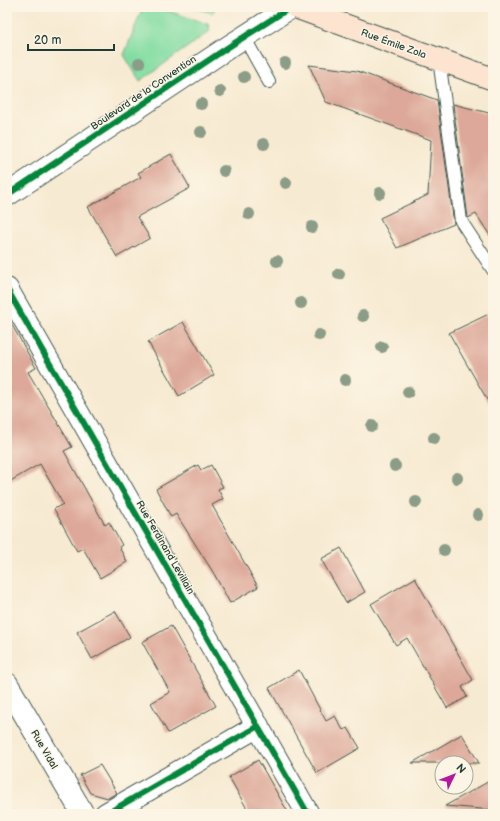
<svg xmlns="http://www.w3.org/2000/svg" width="500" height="821" viewBox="0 0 500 821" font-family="'Balsamiq Sans',sans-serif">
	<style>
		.green { fill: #83dda3; stroke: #518d6c }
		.building { fill: #dda899 }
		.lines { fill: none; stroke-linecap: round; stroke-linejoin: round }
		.service-casing { stroke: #3f574c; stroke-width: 14 }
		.minor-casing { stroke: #3f574c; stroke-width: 24 }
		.secondary-casing { stroke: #3f574c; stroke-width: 24 }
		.service { stroke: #fff; stroke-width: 12 }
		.minor { stroke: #fff; stroke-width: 22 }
		.secondary { stroke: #fde4d1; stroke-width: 22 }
		.cycleway-casing { stroke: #fcf5e5; stroke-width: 8 }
		.cycleway { stroke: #00873e; stroke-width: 6 }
		.tree { fill: #8b9c87 }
		.labels { text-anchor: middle; stroke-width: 3; stroke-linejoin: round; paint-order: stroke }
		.street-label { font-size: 10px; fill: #1f3d34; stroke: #fcf5e5 }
	</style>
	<rect width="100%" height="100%" fill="#fcf5e5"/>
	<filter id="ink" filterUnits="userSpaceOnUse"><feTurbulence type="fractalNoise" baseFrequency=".025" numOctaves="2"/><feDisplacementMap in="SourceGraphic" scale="8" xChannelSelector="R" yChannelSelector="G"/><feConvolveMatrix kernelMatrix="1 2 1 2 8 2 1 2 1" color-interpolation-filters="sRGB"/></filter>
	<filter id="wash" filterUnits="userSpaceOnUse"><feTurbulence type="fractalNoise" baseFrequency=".012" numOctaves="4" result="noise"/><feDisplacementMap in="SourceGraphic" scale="16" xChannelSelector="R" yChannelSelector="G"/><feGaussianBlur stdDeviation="0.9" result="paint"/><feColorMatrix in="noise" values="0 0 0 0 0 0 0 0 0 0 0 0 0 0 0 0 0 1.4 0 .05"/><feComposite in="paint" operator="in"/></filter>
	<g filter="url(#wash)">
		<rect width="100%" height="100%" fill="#f7ead2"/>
		<!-- green -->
		<path class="green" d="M143 7H156L208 24 210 31 140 81 124 55Z
			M193 7H215L216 8 212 13Z"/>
		<g id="blocks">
			<!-- building -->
			<path class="building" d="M309 65 357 71 437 100 454 224 397 248 380 218 428 195 431 140 326 102Z
				M453 104 493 114V240L476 214 468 218Z
				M171 154 190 188 137 217 150 238 117 257 88 207 141 177 138 173Z
				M493 312V410L449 333Z
				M7 316 36 368 28 372 72 447 64 451 105 525 109 522 122 545 119 547 127 562 100 578 83 548 77 551 54 509 63 504 40 464 7 483Z
				M183 322 214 375 179 396 148 342Z
				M198 465 201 470 211 465 223 487 218 489 223 499 212 505 258 587 230 603 213 572 176 514 171 517 156 489Z
				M341 548 365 592 346 603 321 559Z
				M415 578 473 680 462 687 467 697 447 708 407 638 396 645 371 604Z
				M115 611 130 637 92 659 77 632Z
				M171 626 216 706 168 733 151 703 170 692 142 642Z
				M299 670 326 721 335 716 343 730 348 728 360 748 317 773 269 688Z
				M462 734 479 763H412Z
				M258 760 289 814H250L229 777Z
				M100 765 117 793 108 798 90 793 80 775Z
				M493 779V810L445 806Z"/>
		</g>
	</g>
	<g filter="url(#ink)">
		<use href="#blocks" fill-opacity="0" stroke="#3f574c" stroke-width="1"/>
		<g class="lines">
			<defs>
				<path id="service" d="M244 37 269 82
					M439 59 461 221 493 270"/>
				<path id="minor" d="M7 195 230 46 291 7
					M7 289 308 814
					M7 684 83 814
					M106 814 258 726"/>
				<path id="secondary" d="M295 7 493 79"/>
			</defs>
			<!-- service casing -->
			<use href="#service" class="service-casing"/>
			<!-- minor casing -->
			<use href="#minor" class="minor-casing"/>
			<!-- secondary casing -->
			<use href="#secondary" class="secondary-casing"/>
			<!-- service -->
			<use href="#service" class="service"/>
			<!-- minor -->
			<use href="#minor" class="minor"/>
			<!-- secondary -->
			<use href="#secondary" class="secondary"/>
			<defs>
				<path id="cycleway" d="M7 195 230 46 291 7
					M7 289 308 814
					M106 814 258 726"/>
			</defs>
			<!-- cycleway casing -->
			<use href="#cycleway" class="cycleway-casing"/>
			<!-- cycleway -->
			<use href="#cycleway" class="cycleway"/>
		</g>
		<!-- trees -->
		<g class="tree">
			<circle cx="139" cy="63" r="6"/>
			<circle cx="285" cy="63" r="6"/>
			<circle cx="244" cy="77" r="6"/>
			<circle cx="220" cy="91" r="6"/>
			<circle cx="201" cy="104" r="6"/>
			<circle cx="201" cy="132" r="6"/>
			<circle cx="264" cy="144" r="6"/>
			<circle cx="224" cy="171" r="6"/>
			<circle cx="286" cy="183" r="6"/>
			<circle cx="380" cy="193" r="6"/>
			<circle cx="249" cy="214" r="6"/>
			<circle cx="312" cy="227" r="6"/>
			<circle cx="277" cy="261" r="6"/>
			<circle cx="339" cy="274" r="6"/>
			<circle cx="301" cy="303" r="6"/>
			<circle cx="363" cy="316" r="6"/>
			<circle cx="319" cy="335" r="6"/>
			<circle cx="382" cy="347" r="6"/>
			<circle cx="345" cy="380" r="6"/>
			<circle cx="408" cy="392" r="6"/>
			<circle cx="372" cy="426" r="6"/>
			<circle cx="434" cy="438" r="6"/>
			<circle cx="395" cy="466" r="6"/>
			<circle cx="457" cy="478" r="6"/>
			<circle cx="416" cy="502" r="6"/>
			<circle cx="478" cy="515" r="6"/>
			<circle cx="444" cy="550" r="6"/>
		</g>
	</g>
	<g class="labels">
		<!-- street labels -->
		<g class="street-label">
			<text transform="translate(394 43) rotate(20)" y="4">Rue Émile Zola</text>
			<text transform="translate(143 92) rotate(-34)" y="4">Boulevard de la Convention</text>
			<text transform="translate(166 547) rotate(60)" y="4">Rue Ferdinand Levillain</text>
			<text transform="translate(45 749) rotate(60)" y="4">Rue Vidal</text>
		</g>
	</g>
	<!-- margin -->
	<rect width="500" height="821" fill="none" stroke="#fcf5e5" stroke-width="24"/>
	<!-- north arrow -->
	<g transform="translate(454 775) rotate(47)"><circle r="19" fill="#fcf5e5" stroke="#a4ab9e"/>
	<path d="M0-3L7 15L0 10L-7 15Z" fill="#b5179e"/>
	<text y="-6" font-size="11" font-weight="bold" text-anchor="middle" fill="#1f3d34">N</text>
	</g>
	<!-- scale -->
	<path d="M28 44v6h86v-6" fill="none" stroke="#1f3d34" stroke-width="2"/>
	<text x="34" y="44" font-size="12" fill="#1f3d34" stroke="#fcf5e5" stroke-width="3" paint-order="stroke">20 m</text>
</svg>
